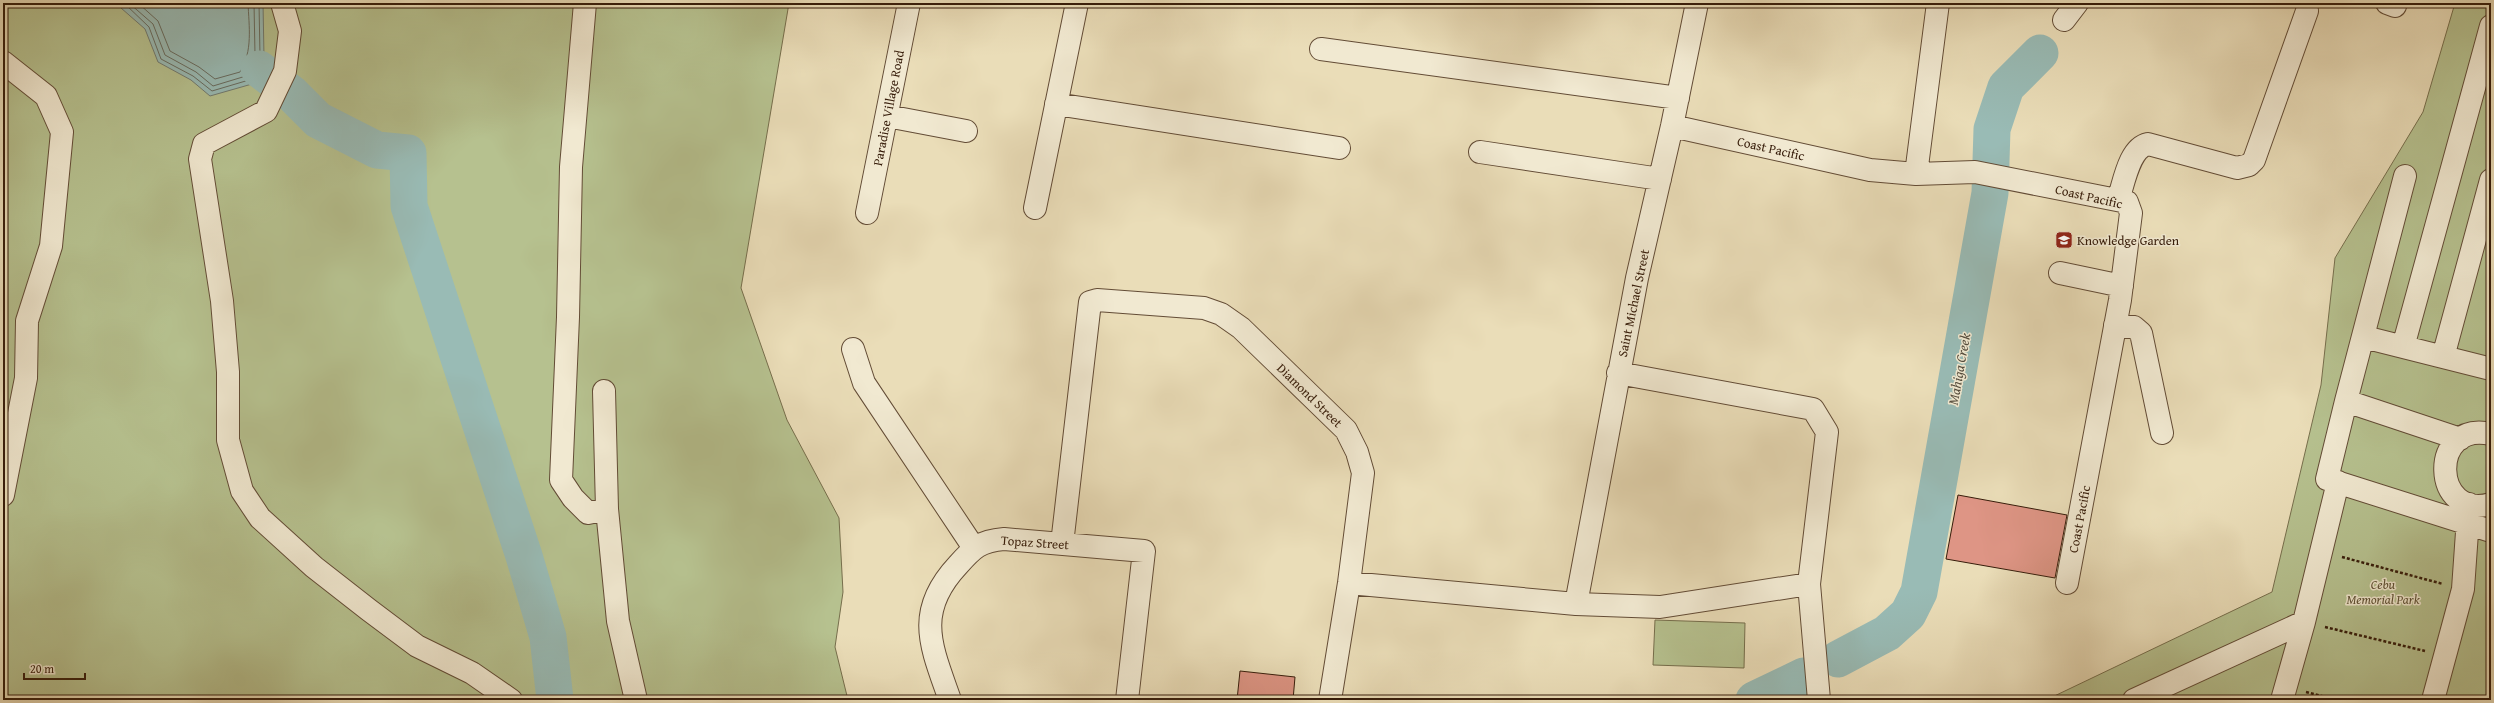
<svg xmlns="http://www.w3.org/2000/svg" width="2494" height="703" viewBox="0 0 2494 703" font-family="'Gentium Book Plus',serif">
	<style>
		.green { fill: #b6c18f; stroke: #766e4c }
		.water { fill: #99bbb5; stroke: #717b71 }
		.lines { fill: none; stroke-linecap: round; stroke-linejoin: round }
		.shore { stroke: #686c60; stroke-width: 1 }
		.river { stroke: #99bbb5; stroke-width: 37 }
		.building { fill: #de9585; stroke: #361c0a }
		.minor-casing { stroke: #634c36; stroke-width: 24 }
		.path { stroke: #361c0a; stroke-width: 2.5; stroke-dasharray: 3 2; stroke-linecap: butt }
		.minor { stroke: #f1e9d1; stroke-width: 22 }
		.labels { text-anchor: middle; stroke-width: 3; stroke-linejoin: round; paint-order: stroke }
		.street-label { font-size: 13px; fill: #361c0a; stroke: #f1e9d1 }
		.poi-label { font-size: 13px; fill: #361c0a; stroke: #f1e9d1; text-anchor: start }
		.park-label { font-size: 13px; font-style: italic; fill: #5c4e32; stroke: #f1e9d1 }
		.water-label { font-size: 14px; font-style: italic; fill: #544c3d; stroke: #f1e9d1 }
	</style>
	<rect width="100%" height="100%" fill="#eaddb8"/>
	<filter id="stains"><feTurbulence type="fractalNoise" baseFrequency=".005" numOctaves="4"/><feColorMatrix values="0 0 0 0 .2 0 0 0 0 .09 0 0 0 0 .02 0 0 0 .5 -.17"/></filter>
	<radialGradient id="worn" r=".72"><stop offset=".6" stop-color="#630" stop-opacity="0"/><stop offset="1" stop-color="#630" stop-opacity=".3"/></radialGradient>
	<!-- green -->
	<path class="green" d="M3 3H789L741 288 787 420 839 518 843 592 835 647 848 700H3Z
		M2455 3H2491V700H2046L2272 592 2321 385 2335 258 2423 112Z
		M1655 620 1745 623 1744 668 1653 665Z"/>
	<!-- water -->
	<path class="water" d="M120 3H263L264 57 252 84 210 96 191 80 158 62 145 29 121 8Z"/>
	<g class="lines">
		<!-- shore -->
		<path class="shore" d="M124 3 149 27 161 59 193 76 212 91 249 80 260 56 259 3
			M129 3 153 24 165 55 196 72 213 86 246 76 255 55 254 3
			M138 3 158 21 170 51 199 67 215 79 240 72C253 51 249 27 248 3"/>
		<!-- river -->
		<path class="river" d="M259 69 292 94 318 120 377 150 408 153 409 206 524 556 548 637 555 700
			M1838 659 1887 633 1908 614 1919 592 1990 193 1992 129 2006 87 2040 53
			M1754 700 1804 676"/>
	</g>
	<!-- building -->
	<path class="building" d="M1958 495 2067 515 2055 578 1946 559Z
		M1240 671 1295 677 1293 700H1237Z"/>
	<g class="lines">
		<defs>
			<path id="minor" d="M282 3 290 31 285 71 266 111 204 144 200 159 222 301 228 372V440L242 491 260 518 314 567 369 610 417 646 472 673 511 700
				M585 3 571 167 568 317 561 480 573 498 588 513 607 509 618 621 636 700
				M2387 3 2395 6
				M2064 20 2077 3
				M1321 49 1678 98
				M3 62 46 96 62 132 51 246 27 321 26 378 3 495
				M1056 104 1339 148
				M887 116 966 131
				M1672 126 1870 170 1916 174 1975 172 2127 202 2131 213 2120 300 2067 583
				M1480 152 1660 179
				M1916 174 1938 3
				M2405 176 2346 401 2327 479 2491 531
				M2118 200C2124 183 2129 148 2148 144L2237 168 2249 165 2254 160 2307 11
				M1035 208 1077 3
				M867 213 909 3
				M2060 273 2122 286
				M2115 325 2134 327 2141 333 2162 433
				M2364 337 2491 369
				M2403 347 2491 26
				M853 349 864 383 974 548
				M2443 357 2491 180
				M1618 373 1813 409 1827 432 1809 584 1819 700
				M604 391 607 509
				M2346 401 2460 439
				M2491 434C2428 420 2432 521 2491 504
				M1062 544 1090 302 1097 300 1204 308 1221 314 1241 328 1346 430 1357 452 1363 473 1349 583 1330 700
				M1349 583 1576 604 1660 607 1809 584
				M1576 604 1637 278 1672 126 1697 3
				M950 700C931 646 914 612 958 565 973 548 980 541 1004 539L1144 551 1127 700
				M2134 700 2304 622 2338 482
				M2282 700 2304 622
				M2433 700 2463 589 2469 504"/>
		</defs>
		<!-- minor casing -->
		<use href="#minor" class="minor-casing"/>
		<!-- path -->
		<path class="path" d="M2342 557 2443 584
			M2325 627 2425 651
			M2306 692 2337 700"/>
		<!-- minor -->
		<use href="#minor" class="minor"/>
	</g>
	<!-- icons -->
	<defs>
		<symbol id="school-square" viewBox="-11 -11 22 22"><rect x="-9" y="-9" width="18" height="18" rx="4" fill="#8f2418" stroke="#f1e9d1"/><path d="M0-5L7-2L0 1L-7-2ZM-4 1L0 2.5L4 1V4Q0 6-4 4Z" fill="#fff"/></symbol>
	</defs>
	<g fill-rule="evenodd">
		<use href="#school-square" x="2054" y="230" width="20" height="20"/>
	</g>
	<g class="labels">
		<!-- street labels -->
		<g class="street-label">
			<text transform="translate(888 108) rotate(-79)" y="5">Paradise Village Road</text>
			<text transform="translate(1771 148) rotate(13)" y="5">Coast Pacific</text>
			<text transform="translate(2089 196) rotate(13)" y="5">Coast Pacific</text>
			<text transform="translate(1633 303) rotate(-78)" y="5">Saint Michael Street</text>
			<text transform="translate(1310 395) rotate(44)" y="5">Diamond Street</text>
			<text transform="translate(2079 519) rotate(-79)" y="5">Coast Pacific</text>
			<text transform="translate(1035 542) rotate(4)" y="5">Topaz Street</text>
		</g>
		<!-- poi labels -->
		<g class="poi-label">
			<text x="2077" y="245">Knowledge Garden</text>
		</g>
		<!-- park labels -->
		<g class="park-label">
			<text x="2383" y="589">Cebu<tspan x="2383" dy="15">Memorial Park</tspan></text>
		</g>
		<!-- water labels -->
		<g class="water-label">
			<text transform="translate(1959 369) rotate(-80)" y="5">Mahiga Creek</text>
		</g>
	</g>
	<!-- margin -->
	<rect width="2494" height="703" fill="none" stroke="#eaddb8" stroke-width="16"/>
	<rect x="4" y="4" width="2486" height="695" fill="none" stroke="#361c0a" stroke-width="2"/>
	<rect x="8" y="8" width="2478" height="687" fill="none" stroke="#361c0a"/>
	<!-- scale -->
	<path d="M24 673v6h61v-6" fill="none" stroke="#361c0a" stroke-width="2"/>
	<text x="30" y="673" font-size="12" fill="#361c0a" stroke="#f1e9d1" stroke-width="3" paint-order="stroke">20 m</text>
	<rect width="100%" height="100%" filter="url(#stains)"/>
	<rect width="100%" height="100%" fill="url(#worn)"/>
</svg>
